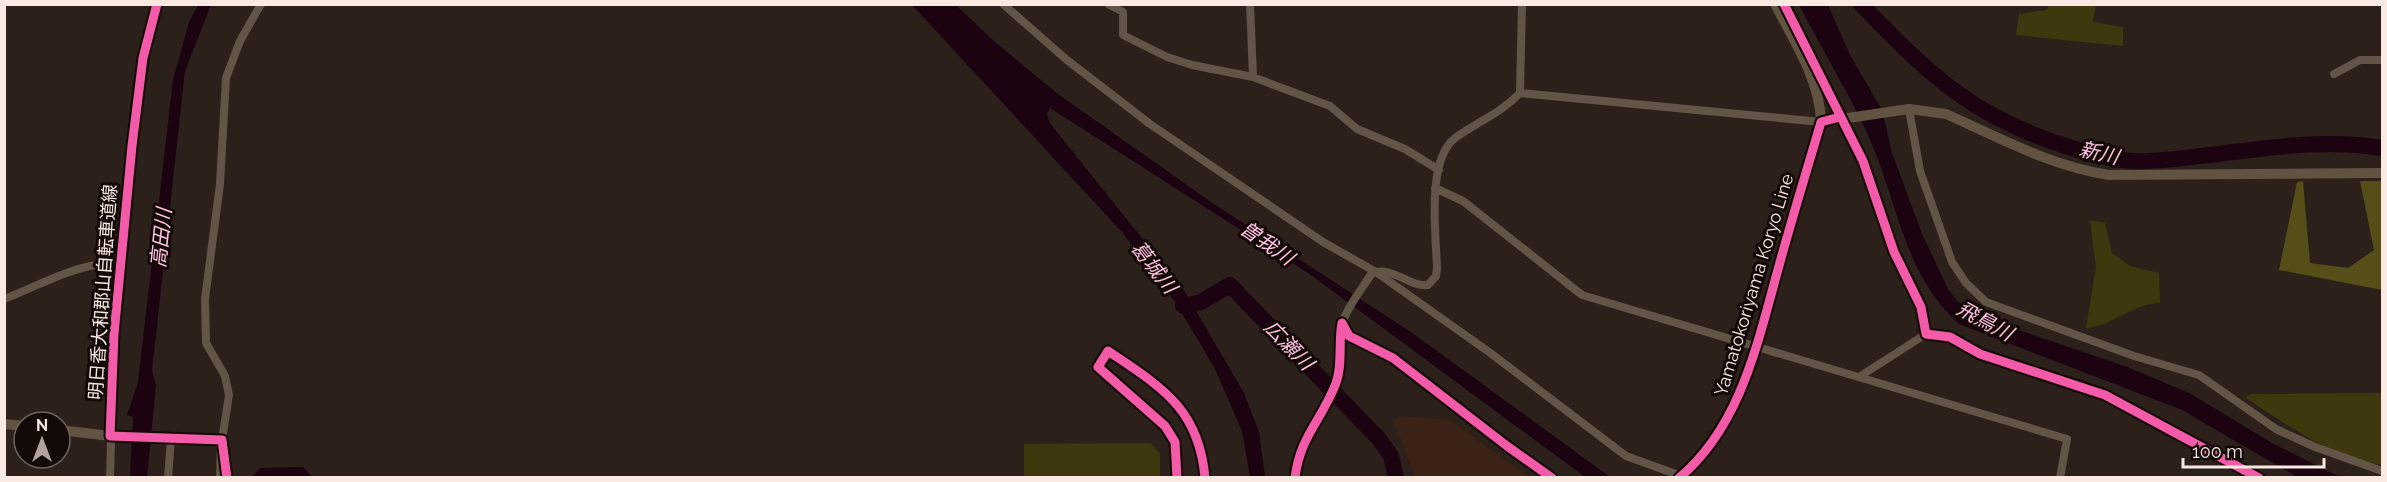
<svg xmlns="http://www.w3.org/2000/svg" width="2387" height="482" viewBox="0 0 2387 482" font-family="Raleway,'Noto Sans JP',sans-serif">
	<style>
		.built { fill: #3b2216 }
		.green { fill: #3d380d }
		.forest { fill: #544f19 }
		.water { fill: #1c0311 }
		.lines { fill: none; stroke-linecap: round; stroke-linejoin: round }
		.river { stroke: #1c0311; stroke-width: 16 }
		.street { stroke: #615548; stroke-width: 8 }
		.secondary { stroke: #605342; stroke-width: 10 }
		.cycleway-casing { stroke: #130906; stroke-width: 13 }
		.cycleway { stroke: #f35aa7; stroke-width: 9 }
		.labels { text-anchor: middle; stroke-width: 6; stroke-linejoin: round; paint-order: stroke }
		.street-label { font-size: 18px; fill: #f8e9e3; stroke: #130906 }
		.water-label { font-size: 20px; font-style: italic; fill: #ffc3e2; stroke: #130906 }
	</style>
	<rect width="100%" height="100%" fill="#2b201a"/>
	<!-- built -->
	<path class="built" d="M1405 416 1450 420 1529 477H1415L1394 422 1397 417Z"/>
	<!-- green -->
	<path class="green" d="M2050 4 2096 5 2093 22 2123 27V46L2016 35 2019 14 2046 10Z
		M2090 220 2105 223 2112 253 2130 266 2159 273 2160 303C2133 303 2113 326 2086 328L2096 267Z
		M2382 393V464C2351 469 2272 416 2245 397L2252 394Z
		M1151 443 1160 454V477H1024V444Z"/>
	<!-- forest -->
	<path class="forest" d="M2303 181 2310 263 2348 268 2374 250 2360 181H2382V290L2279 270 2297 182Z"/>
	<!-- water -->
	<path class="water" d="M198 5H211L185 71 152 371 156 385 147 477H130L133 417 127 415 138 382 173 80 189 22Z
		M912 5H956L996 43 1058 94 1211 202 1411 332 1610 477H1585L1311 275 1050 108 1047 114 1049 122 1185 292 1244 393 1259 432 1265 477H1250L1242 431 1215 369 1176 303 1121 231Z
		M1799 5H1828L1851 57 1882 110 1892 153 1923 236 1948 289 1957 301 1973 311 2007 326 2130 368 2191 394 2272 443 2340 477H2297L2182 410 1959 324C1902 272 1898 200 1867 133 1847 90 1821 47 1799 5Z
		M303 467 312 477H252L260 468Z"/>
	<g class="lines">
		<!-- river -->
		<path class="river" d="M1861 4C1930 76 1974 118 2072 148 2095 155 2123 163 2148 161 2225 157 2305 135 2382 148
			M1183 306 1201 302 1230 285 1379 439 1391 456 1396 478"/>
		<!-- street -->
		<path class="street" d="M1003 4 1067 60 1150 124 1323 242 1376 272 1489 352 1626 456 1684 477
			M1108 4 1123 12V35L1167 57 1192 65 1253 77 1330 106 1357 129 1405 149 1439 170
			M1250 4 1253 77
			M1522 4 1520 93 1821 122
			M2334 74 2360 60H2382
			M1909 109 1920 171 1952 262 1966 283 1986 302 2134 356 2199 375 2276 429 2315 447 2382 471
			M1435 188 1463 201 1582 295 2067 439 2060 478
			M4 299C36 287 68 268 102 264L108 287 112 319
			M1342 323 1349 336 1393 358 1507 446 1552 478
			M1859 377 1926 334
			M222 440 229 395 225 376 206 343 205 299 220 184 226 78 240 41 261 4
			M110 478 114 334 132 146 143 58 157 4
			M168 478 171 438
			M1295 478C1300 437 1320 420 1335 385 1342 368 1336 352 1339 334 1343 312 1360 292 1372 273 1394 266 1408 287 1428 285L1436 276 1437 268C1436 235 1426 161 1455 138 1477 122 1501 113 1520 93"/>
		<!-- secondary -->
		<path class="secondary" d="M1821 122 1909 109 1946 114C2000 138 2050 166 2109 175L2382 173
			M4 424 24 426
			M60 430 110 436 222 440 221 478
			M1679 478C1742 425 1758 340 1779 266 1792 218 1807 170 1821 122 1820 80 1794 41 1775 4"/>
		<defs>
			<path id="cycleway" d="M157 4 143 58 132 146 114 334 110 436 222 440 227 478
				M1784 4 1863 161 1894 252 1921 307 1926 334 1950 337 1980 354 2105 395 2259 478
				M1342 323 1349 336 1393 358 1507 446 1552 478
				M1177 478 1175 442 1165 426 1098 367 1108 351C1161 387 1199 408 1205 478
				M1295 478C1300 436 1322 420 1336 383 1343 364 1338 343 1342 323
				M1679 478C1742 425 1758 340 1779 266 1792 218 1807 170 1821 122L1840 117"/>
		</defs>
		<!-- cycleway casing -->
		<use href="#cycleway" class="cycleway-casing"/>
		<!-- cycleway -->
		<use href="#cycleway" class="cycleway"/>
	</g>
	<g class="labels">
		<!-- street labels -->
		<g class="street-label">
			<text transform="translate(1754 285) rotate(-73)" y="6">Yamatokoriyama Koryo Line</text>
			<text transform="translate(103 292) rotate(-86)" y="6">明日香大和郡山自転車道線</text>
		</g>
		<!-- water labels -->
		<g class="water-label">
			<text transform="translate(2099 153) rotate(13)" y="7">新川</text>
			<text transform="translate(161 238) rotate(-84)" y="7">高田川</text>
			<text transform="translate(1267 243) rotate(35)" y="7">曽我川</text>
			<text transform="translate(1154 267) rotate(52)" y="7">葛城川</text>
			<text transform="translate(1985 321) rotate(28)" y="7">飛鳥川</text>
			<text transform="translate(1289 345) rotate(46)" y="7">広瀬川</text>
		</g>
	</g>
	<!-- border -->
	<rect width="2387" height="482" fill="none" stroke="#f8e9e3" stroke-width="12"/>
	<!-- north arrow -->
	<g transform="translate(42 440)"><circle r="28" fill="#130906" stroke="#6f635e" stroke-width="1.5"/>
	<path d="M0-4.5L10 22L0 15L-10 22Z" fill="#b0a39d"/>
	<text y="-9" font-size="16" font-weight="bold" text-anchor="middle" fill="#f8e9e3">N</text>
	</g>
	<!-- scale -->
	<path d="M2183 458v9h141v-9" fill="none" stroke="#f8e9e3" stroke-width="3"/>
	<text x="2192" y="458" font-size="18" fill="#f8e9e3" stroke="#130906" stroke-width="4.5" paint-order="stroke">100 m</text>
</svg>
